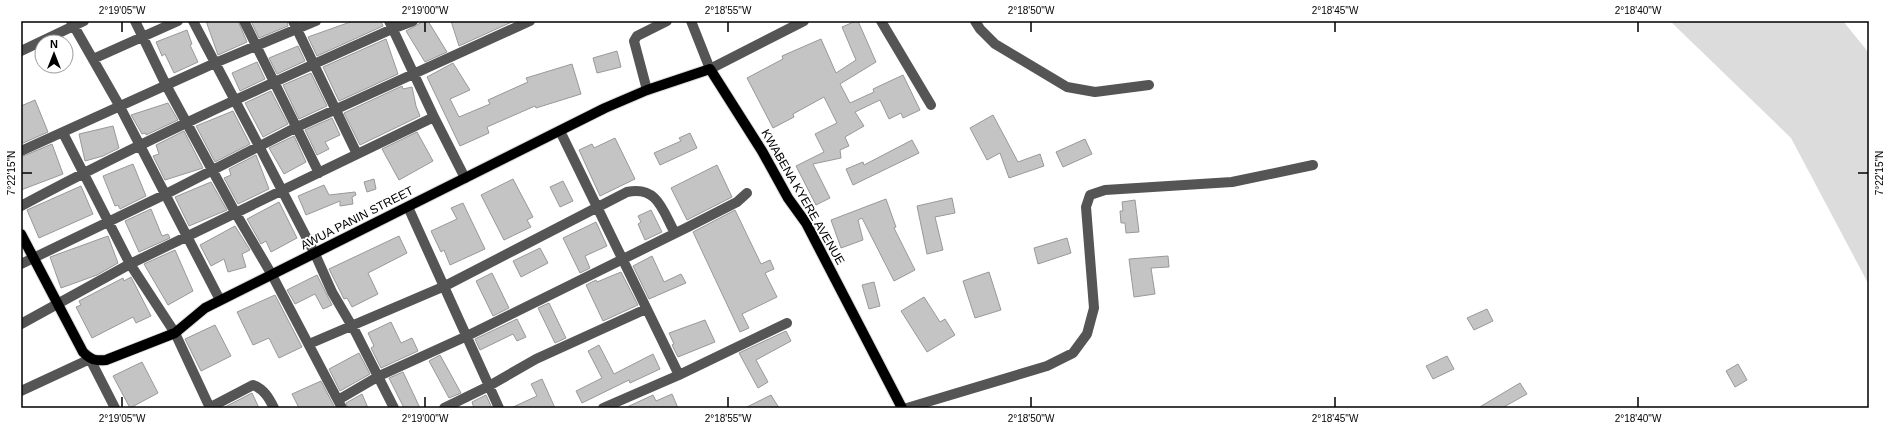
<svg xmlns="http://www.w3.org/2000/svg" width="1890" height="429" viewBox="0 0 1890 429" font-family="Helvetica,sans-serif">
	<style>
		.green { fill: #dcdcdc }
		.building { fill: #c4c4c4; stroke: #999 }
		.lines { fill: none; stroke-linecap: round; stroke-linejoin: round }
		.major-casing { stroke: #dbdbdb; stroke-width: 12 }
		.minor { stroke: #555; stroke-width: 10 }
		.major { stroke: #000; stroke-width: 10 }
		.ticks { fill: none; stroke: #000; stroke-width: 1.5 }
		.labels { text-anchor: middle; stroke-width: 3.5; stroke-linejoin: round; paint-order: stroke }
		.street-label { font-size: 12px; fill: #000; stroke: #fff }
		.neatline { fill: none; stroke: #000; stroke-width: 1.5 }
		.ticks-label { font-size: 10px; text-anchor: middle; fill: #000 }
	</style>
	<rect width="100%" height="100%" fill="#fff"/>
	<!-- green -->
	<path class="green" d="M1670 21H1843L1869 53V285L1791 138Z"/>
	<!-- building -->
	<path class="building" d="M206 21H238L247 42 218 55Z
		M251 21H287L288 26 259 38Z
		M353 21H381L383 26 317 56 308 37Z
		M424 21H428L447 52 425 62 406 31Z
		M451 21H514L459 46Z
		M856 21H858L876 62 840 84 850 103 874 92 873 89 903 75 920 110 903 118 901 113 889 119 880 100 855 112 864 126 845 137 849 146 840 150 841 158 813 164 830 198 816 205 796 166 824 152 815 134 837 123 824 97 793 114 794 117 773 128 747 78 783 59 782 56 821 39 836 73 856 60 842 27Z
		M187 30 192 44 190 45 198 62 174 73 165 54 162 56 156 42Z
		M386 39 398 74 339 101 323 67Z
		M298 46 305 61 277 74 269 58Z
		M617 51 621 67 597 73 593 58Z
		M257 62 265 79 240 91 232 73Z
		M453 63 470 90 450 99 459 117 490 104 488 100 528 82 526 78 572 64 581 94 536 108 535 106 487 127 489 133 460 146 427 77Z
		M311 73 327 106 299 119 283 85Z
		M402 86 403 89 412 87 416 106 420 116 360 145 344 113Z
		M271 91 288 124 263 137 245 103Z
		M35 100 48 132 21 144V106Z
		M168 103 178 120 146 135V133L142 134 131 115Z
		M233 111 250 144 215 162 196 126Z
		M993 115 1018 162 1040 154 1044 166 1009 178 1000 153 987 160 970 128Z
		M332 118 340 135 325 142 329 149 317 155 305 130Z
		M113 126 119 148 103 156 85 161 79 134Z
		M184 131 203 168 165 180 153 156 159 154 156 145Z
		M417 132 433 161 399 180 382 149Z
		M690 133 697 148 660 165 654 153 681 141 679 138Z
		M294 136 306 162 284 174 269 148Z
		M615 138 635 179 600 196 579 150 592 144 594 148Z
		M1085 139 1092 154 1063 167 1056 152Z
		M912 140 919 153 853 185 846 169 863 162 864 165Z
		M52 144 63 174 21 190V157Z
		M256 155 269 189 238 204 224 178 231 175 229 169Z
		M133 164 146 196 120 209 118 205 115 206 103 176Z
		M717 165 732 197 687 220 671 188Z
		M374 179 376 189 367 192 364 182Z
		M513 179 533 217 527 220 531 227 504 240 481 195Z
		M563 181 573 201 560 207 550 187Z
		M211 182 227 210 189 226 175 197Z
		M324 185 329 195 355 192 356 195 352 197 353 204 340 206V201L306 215 298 196Z
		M81 186 93 214 39 238 27 210Z
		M952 198 955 213 935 217 943 250 927 254 917 206Z
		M886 199 896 227 894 228 915 270 894 281 862 218 858 220 863 240 841 248 831 220Z
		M1135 200 1139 232 1126 233 1125 223H1121L1120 211H1123L1122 202Z
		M279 202 297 238 271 252 266 241 261 244 247 219Z
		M463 203 485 249 450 265 444 250 441 252 431 231 457 219 451 208Z
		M151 209 162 236 168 234 170 238 139 252 125 221Z
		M651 210 662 232 645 240 638 224 641 222 638 216Z
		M735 210 761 264 770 260 774 269 765 273 777 297 742 314 749 328 740 332 693 232Z
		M596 222 607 246 585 256 590 268 580 273 563 238Z
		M235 226 250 250 242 254 246 267 228 272 224 259 211 266 200 245Z
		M108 236 118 263 97 275 61 288 50 257Z
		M399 236 407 253 368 273 378 294 352 307 347 298 344 299 329 269Z
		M1067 238 1071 253 1038 264 1034 248Z
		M540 248 548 263 521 277 513 261Z
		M175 250 193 291 168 305 144 264Z
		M652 256 664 282 681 274 686 283 649 299 633 266Z
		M1168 256 1169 267 1151 268 1155 294 1134 297 1129 259Z
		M621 272 638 305 603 321 586 285 596 280 597 282Z
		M989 272 1001 310 975 318 963 281Z
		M492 273 509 308 493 316 476 281Z
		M317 275 332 305 323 309 315 294 295 304 287 290Z
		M131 277 151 316 136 323 133 317 92 338 76 307 81 305 79 301 123 278 124 281Z
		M874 282 880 306 869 309 862 285Z
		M275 295 302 347 279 358 269 338 253 345 237 312Z
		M924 297 940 322 945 319 955 335 927 352 901 311Z
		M549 303 566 338 555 343 538 308Z
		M1487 309 1493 321 1474 330 1467 318Z
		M517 319 526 337 517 341 513 334 480 350 475 339Z
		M705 320 715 342 678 357 672 345 674 344 669 333Z
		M391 322 401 343 412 338 418 351 381 368 371 348 374 346 368 333Z
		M215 325 231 356 201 371 185 339Z
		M786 331 791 341 756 360 768 382 758 388 739 353Z
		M599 345 614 374 653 354 660 369 630 383 629 380 582 403 576 391 602 378 588 351Z
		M359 353 370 374 340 391 329 369Z
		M440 355 461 393 449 398 429 361Z
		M1447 356 1454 369 1433 379 1426 366Z
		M142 362 158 393 130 408 113 376Z
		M1738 364 1747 380 1735 387 1726 371Z
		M403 372 420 408H404L389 378Z
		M542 379 555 408H511L537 396 531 384Z
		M321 381 335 408H299L292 394Z
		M1520 383 1527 394 1502 408H1478Z
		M252 393 259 408H223Z
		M362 394 368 408H348L346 403Z
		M672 394 678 408H625L653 395 656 401Z
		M486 395 492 408H474L472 402Z
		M771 395 779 408H745Z"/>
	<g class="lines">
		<defs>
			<path id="major" d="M21 234 83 352C91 360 95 361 106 360L175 333 205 308 605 108 647 90 710 69 762 151 788 198 806 223 902 408"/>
		</defs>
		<!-- major casing -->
		<use href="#major" class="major-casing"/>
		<!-- minor -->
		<path class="minor" d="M71 21 119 105 220 300
			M135 21 166 85 235 212 272 275 342 408
			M193 21 259 146 315 254 332 292 356 333 394 408
			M244 21 319 173
			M293 21 357 154
			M389 21 434 117 465 178
			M691 21 710 69 804 21
			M881 21 931 105
			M975 21 980 29 995 44 1067 87 1095 92 1149 85
			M21 51 84 21
			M93 59 178 21
			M647 90 634 41 637 36 667 21
			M560 131 679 375
			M63 133 130 264 175 333 210 408
			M21 151 215 63 316 21
			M21 206C142 141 267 85 392 29L413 21
			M408 207 499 408
			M21 264 166 194 297 127 530 21
			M21 324 130 264 434 117
			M309 344 445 286 627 192C658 185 663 212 675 233
			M21 391 90 359 115 408
			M338 400 379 376 467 336 688 227 737 202 747 193
			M209 408 253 385C264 389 269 398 274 408
			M444 408 489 386 536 359 646 309
			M603 408 679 375 787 323
			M907 408 1047 366 1073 353 1087 334 1094 308 1086 207 1090 195 1105 190 1232 182 1313 165"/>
		<!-- major -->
		<use href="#major" class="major"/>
	</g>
	<!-- ticks -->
	<path class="ticks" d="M122 22V32M425 22V32M728 22V32M1031 22V32M1335 22V32M1638 22V32M22 173H32M1858 173H1868M122 397V407M425 397V407M728 397V407M1031 397V407M1335 397V407M1638 397V407"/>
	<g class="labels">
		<!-- street labels -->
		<g class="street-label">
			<text transform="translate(803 197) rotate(60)" y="4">KWABENA KYERE AVENUE</text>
			<text transform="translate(357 218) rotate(-27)" y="4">AWUA PANIN STREET</text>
		</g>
	</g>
	<!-- border -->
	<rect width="1890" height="429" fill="none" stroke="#ffffff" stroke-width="44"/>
	<!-- north arrow -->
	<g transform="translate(54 54)"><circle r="19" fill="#ffffff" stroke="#999999"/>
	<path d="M0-3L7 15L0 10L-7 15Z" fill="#000000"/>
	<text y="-6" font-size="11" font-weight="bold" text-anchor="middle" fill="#000000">N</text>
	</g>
	<rect x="22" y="22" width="1846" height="385" class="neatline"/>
	<g class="ticks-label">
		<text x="122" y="14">2°19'05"W</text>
		<text x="425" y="14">2°19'00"W</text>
		<text x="728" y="14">2°18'55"W</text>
		<text x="1031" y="14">2°18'50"W</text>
		<text x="1335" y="14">2°18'45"W</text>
		<text x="1638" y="14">2°18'40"W</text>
		<text transform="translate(11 173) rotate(-90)" y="4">7°22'15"N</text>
		<text transform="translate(1879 173) rotate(-90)" y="4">7°22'15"N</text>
		<text x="122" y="422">2°19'05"W</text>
		<text x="425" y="422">2°19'00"W</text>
		<text x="728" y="422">2°18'55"W</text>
		<text x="1031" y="422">2°18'50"W</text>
		<text x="1335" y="422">2°18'45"W</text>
		<text x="1638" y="422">2°18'40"W</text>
	</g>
</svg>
